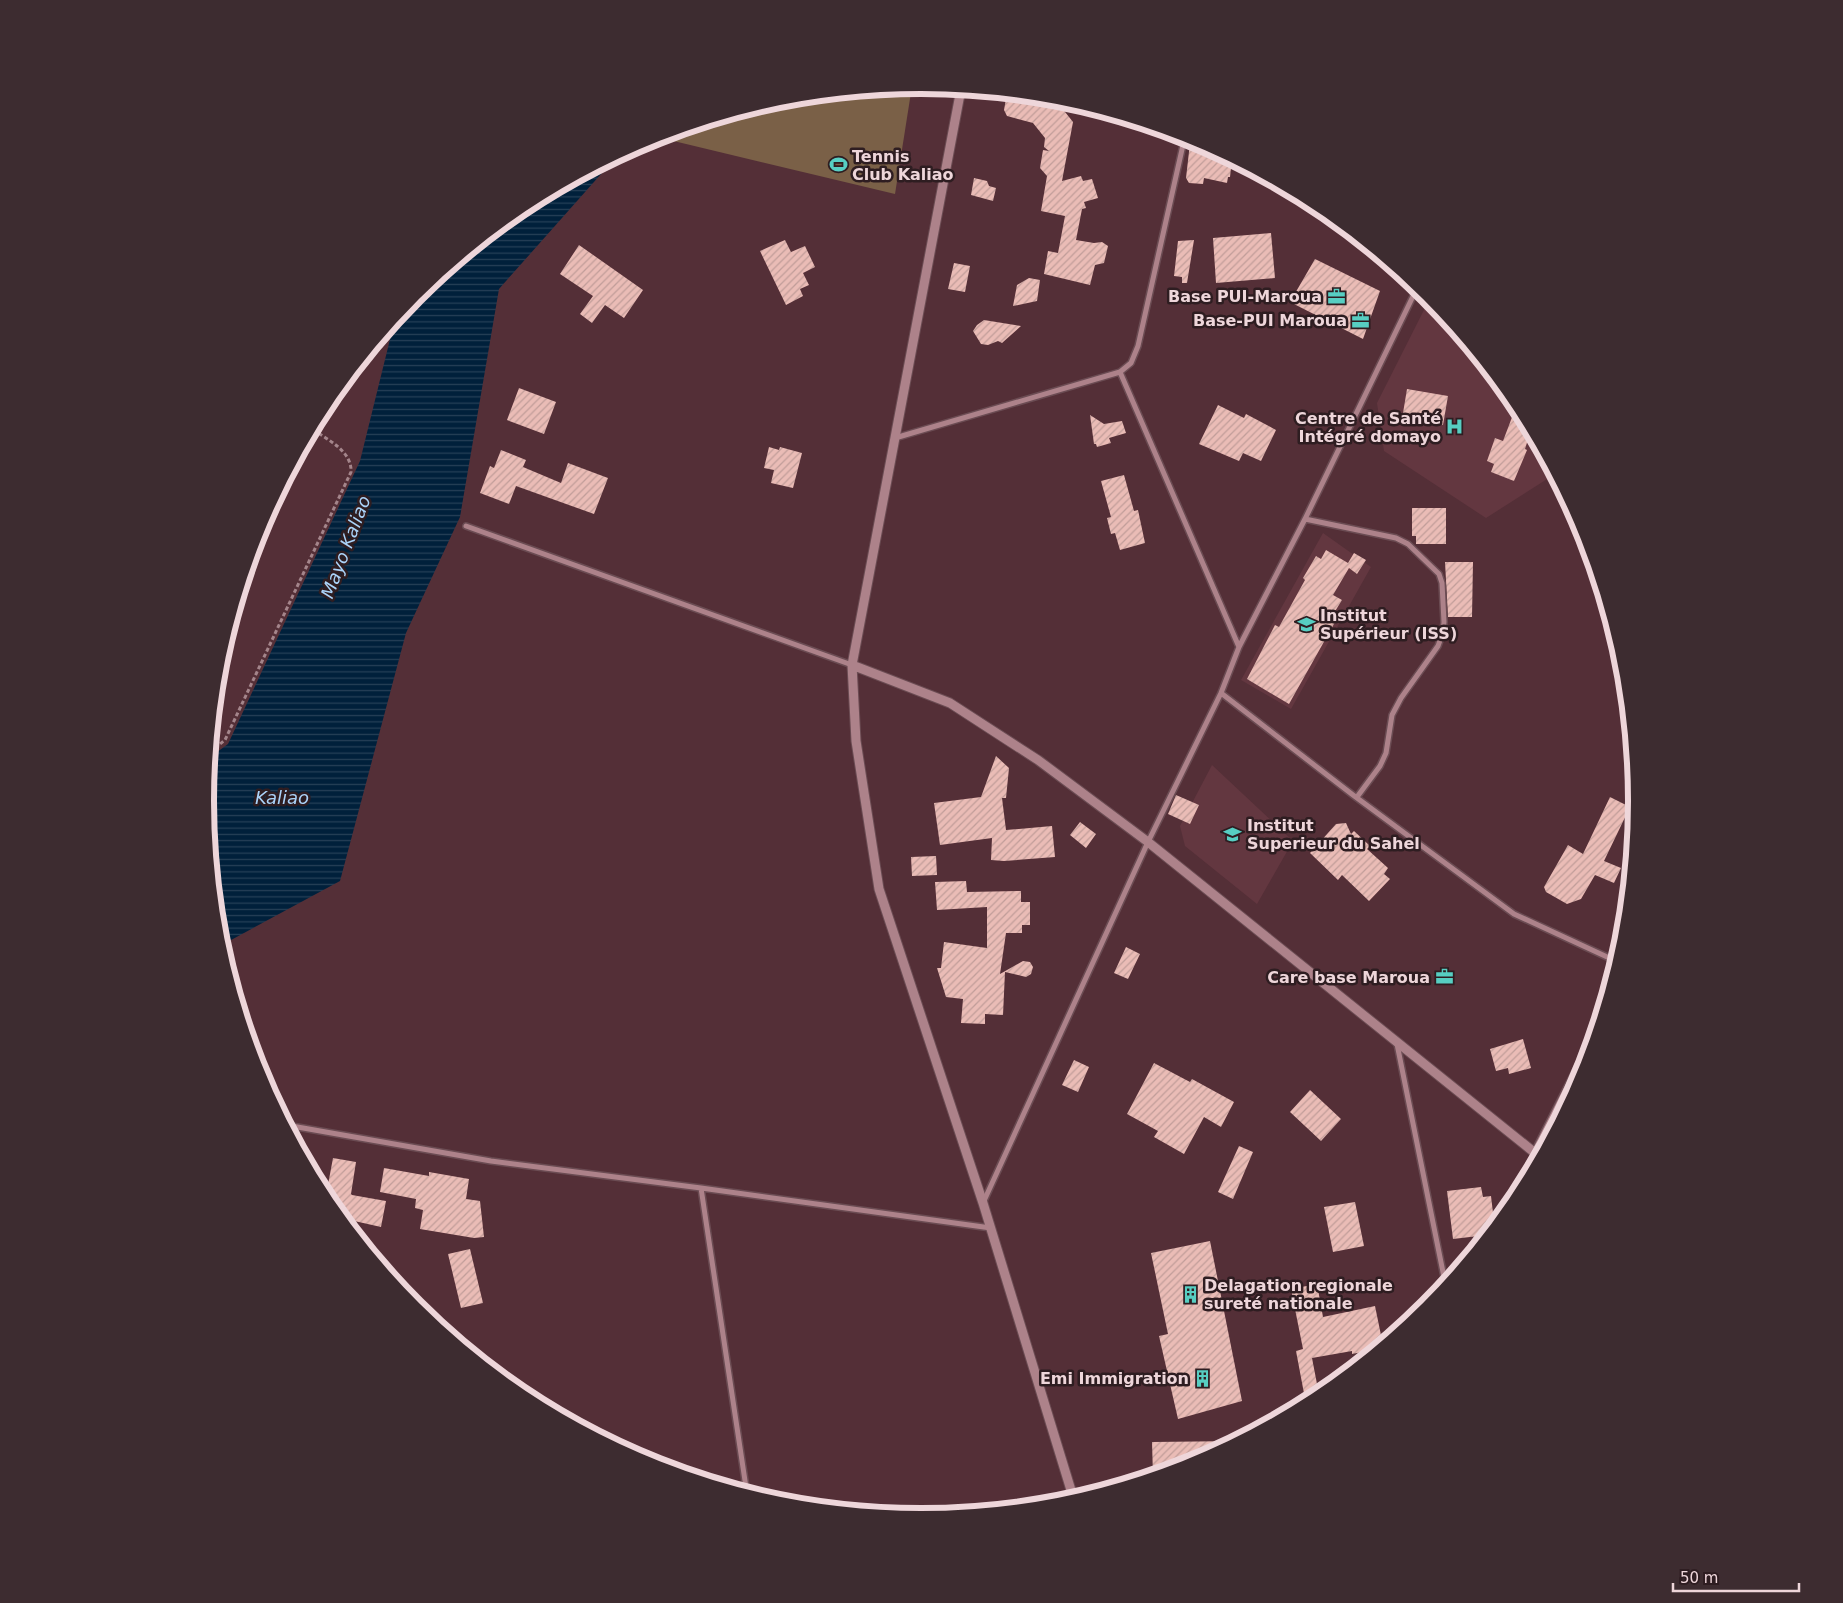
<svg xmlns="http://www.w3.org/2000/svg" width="1843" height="1603" viewBox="0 0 1843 1603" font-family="'DejaVu Sans',sans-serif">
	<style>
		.built { fill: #633740 }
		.green { fill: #7a6047 }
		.water { fill: url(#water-rules) }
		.building { fill: url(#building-hatch) }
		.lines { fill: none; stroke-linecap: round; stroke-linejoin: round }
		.minor-casing { stroke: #6b4c53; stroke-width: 8 }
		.tertiary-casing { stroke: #6b4c53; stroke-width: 11 }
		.path { stroke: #a4858b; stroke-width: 3; stroke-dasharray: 4 2.5; stroke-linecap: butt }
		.minor { stroke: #ad828a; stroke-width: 5 }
		.tertiary { stroke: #ad828a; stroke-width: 9 }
		.labels { text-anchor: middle; stroke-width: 5; stroke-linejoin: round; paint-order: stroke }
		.poi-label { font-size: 16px; font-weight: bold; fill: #eed6da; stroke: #2e1d21; text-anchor: end }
		.water-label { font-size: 18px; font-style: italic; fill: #abd3f9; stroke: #2e1d21 }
		.rim { fill: none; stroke: #eed6da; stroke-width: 6 }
	</style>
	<defs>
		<pattern id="water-rules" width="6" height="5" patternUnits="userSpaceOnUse" patternTransform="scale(1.25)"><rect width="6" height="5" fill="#00203b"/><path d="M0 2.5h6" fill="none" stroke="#264057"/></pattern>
		<pattern id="building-hatch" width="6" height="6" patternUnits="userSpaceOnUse" patternTransform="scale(1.25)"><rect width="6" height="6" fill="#eabcb6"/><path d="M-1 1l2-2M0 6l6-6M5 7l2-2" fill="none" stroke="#c19d99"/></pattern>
	</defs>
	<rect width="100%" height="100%" fill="#542f37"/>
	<!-- built -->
	<path class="built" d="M1430 298 1517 404 1555 474 1486 518 1384 451 1377 403Z
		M1323 533 1371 567 1291 709 1241 680Z
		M1212 765 1293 841 1257 904 1185 846 1180 826Z"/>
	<!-- green -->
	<path class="green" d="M912 86 895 194 657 137 782 99Z"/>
	<!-- water -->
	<path class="water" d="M617 156 499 289 460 517 406 633 340 881 220 946 205 801 209 758 228 744 360 461 395 319 415 295 524 206Z"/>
	<!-- building -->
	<path class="building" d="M1007 93 1054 98 1073 122 1062 181 1081 176 1083 181 1092 179 1098 198 1084 202 1086 208 1082 209 1076 240 1094 243 1102 242 1108 246 1104 263 1095 265 1090 285 1044 274 1048 251 1058 253 1065 216 1041 211 1047 176 1040 168 1043 150 1049 151 1044 147 1045 138 1033 123 1007 116 1004 110Z
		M1190 143 1206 145 1232 159 1230 177H1228L1227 183 1204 178 1203 184 1189 183 1186 178Z
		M974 178 987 181 989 186 996 188 993 201 971 195Z
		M1271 233 1275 278 1216 283 1213 238Z
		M785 240 791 252 805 246 815 267 803 273 809 285 800 289 803 296 786 305 760 251Z
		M1194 240 1187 283H1182V277L1174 276 1178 241Z
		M579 245 643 290 624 318 605 305 592 323 580 314 593 296 560 274Z
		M1315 259 1380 291 1363 339 1290 302Z
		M954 263 970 266 965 292 948 289Z
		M1029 278 1040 280 1037 301 1013 306 1017 285Z
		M984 320 1021 326 1002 343 998 341 988 345 981 344 973 331 977 325Z
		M519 388 556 402 544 434 507 420Z
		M1407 389 1448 396 1443 425 1402 419Z
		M1218 405 1244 418 1246 414 1276 430 1261 461 1243 453 1239 461 1199 444Z
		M1514 412 1524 416 1531 430 1525 449 1527 450 1514 481 1491 472 1494 464 1487 461 1495 438 1503 441Z
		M1090 415 1104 424 1122 421 1126 433 1109 438 1111 443 1097 447 1096 444H1094Z
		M769 447 779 450 780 447 802 453 793 488 771 483 774 470 764 468Z
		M501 450 526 460 523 467 561 483 568 463 608 478 594 514 516 486 509 504 480 493 490 466 494 468Z
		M1124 475 1134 511 1138 510 1145 543 1120 550 1115 533 1111 534 1107 518 1111 517 1101 481Z
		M1412 508H1446V544H1416V536H1412Z
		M1326 550 1348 563 1354 553 1366 560 1357 574 1349 568 1333 595 1342 600 1334 613 1339 615 1289 704 1247 679 1275 625 1279 627 1305 580 1303 578 1316 556 1321 559Z
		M1445 562H1473L1472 617H1448Z
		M996 756 1009 768 1006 798H1002L1006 830 1052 826 1055 857 1004 861 991 860 992 838 940 845 934 803 981 797Z
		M1176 795 1199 805 1190 824 1168 814Z
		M1610 797 1630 807 1604 861 1621 868 1614 883 1595 875 1581 899 1567 904 1546 892 1544 887 1568 845 1583 854Z
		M1080 822 1096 834 1086 848 1070 835Z
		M1346 823 1351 834 1354 831 1370 846 1367 849 1388 868 1384 874 1390 879 1369 901 1342 875 1338 880 1310 853 1336 824Z
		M936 856 937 875 912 876 911 857Z
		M966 881 967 892 1021 891V902H1030V925H1022V933H1006L1000 974 1023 961 1030 962 1033 967 1031 974 1026 977 1005 972 1003 1015 985 1014V1024L961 1023 963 999 946 997 937 968H941L944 942 987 948V907L937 910 935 882Z
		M1126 947 1140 954 1128 979 1114 973Z
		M1523 1039 1531 1068 1509 1074 1508 1068 1496 1071 1490 1049Z
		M1074 1060 1089 1067 1078 1092 1062 1085Z
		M1154 1063 1190 1082 1192 1079 1234 1102 1221 1127 1204 1117 1184 1154 1154 1137 1158 1131 1127 1114Z
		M1310 1090 1341 1119 1321 1141 1290 1112Z
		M1239 1146 1253 1152 1233 1199 1218 1192Z
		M333 1158 356 1162 351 1194 352 1195 386 1201 381 1227 341 1218 326 1199 320 1189 327 1190Z
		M384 1168 429 1176V1172L469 1179 466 1199 480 1201 484 1237 474 1238 420 1229 423 1210 415 1208 416 1199 380 1192Z
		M1481 1187 1483 1197 1491 1196 1494 1221 1485 1222 1487 1235 1453 1239 1447 1191Z
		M1355 1202 1364 1246 1333 1252 1324 1207Z
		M1210 1241 1242 1401 1178 1419 1159 1336 1168 1334 1151 1253Z
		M470 1249 483 1303 461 1308 448 1254Z
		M1317 1284 1323 1317 1375 1306 1383 1345 1368 1358 1367 1351 1352 1354V1351L1312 1358 1317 1384 1341 1379 1319 1397 1306 1404 1296 1351 1303 1349 1291 1289Z
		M1238 1441 1195 1464 1153 1476 1152 1442Z"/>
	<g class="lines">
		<defs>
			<path id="minor" d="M1120 372 1239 647
				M895 438 1120 372 1131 363 1138 346 1185 136
				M1305 519 1396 538 1408 544 1439 574 1442 583 1444 622 1443 632 1438 646 1401 698 1392 715 1386 753 1380 766 1357 797
				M466 526 852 665
				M1221 693 1353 795 1514 914 1618 962
				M1397 1044 1446 1287
				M286 1125 491 1161 701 1188 991 1228
				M1535 1167 1534 1152 1599 1024
				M701 1188 747 1494
				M983 1203 1148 842 1221 693 1239 647 1305 519 1418 286"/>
			<path id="tertiary" d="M961 89 852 665 856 741 879 889 983 1203 1074 1500
				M852 665 950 703 1038 760 1148 842 1540 1157"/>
		</defs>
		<!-- minor casing -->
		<use href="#minor" class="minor-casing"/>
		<!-- tertiary casing -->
		<use href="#tertiary" class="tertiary-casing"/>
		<!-- path -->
		<path class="path" d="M210 752 225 740 351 472C352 451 328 440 312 429"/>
		<!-- minor -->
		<use href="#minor" class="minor"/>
		<!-- tertiary -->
		<use href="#tertiary" class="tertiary"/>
	</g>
	<!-- icons -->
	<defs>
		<symbol id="stadium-bare" viewBox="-9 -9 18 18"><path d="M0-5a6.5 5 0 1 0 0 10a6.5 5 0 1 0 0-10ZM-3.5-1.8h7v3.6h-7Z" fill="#57cec2" stroke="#2e1d21" stroke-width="2.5" paint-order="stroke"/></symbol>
		<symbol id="office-bare" viewBox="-9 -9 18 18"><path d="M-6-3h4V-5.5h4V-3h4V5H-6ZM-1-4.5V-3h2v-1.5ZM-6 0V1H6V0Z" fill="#57cec2" stroke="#2e1d21" stroke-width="2.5" paint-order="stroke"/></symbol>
		<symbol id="hospital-bare" viewBox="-9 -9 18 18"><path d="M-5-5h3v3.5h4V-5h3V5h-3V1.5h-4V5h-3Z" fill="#57cec2" stroke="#2e1d21" stroke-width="2.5" paint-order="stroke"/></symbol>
		<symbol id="university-bare" viewBox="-9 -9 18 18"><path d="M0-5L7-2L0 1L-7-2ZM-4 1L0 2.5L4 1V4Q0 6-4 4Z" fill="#57cec2" stroke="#2e1d21" stroke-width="2.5" paint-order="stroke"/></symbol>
		<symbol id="building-bare" viewBox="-9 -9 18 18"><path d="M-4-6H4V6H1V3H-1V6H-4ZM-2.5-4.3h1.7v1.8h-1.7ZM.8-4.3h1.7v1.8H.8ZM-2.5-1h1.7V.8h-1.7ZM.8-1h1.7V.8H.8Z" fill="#57cec2" stroke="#2e1d21" stroke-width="2.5" paint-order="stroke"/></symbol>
	</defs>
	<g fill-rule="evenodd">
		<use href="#stadium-bare" x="826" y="152" width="25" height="25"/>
		<use href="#office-bare" x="1324" y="284" width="25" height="25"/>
		<use href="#office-bare" x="1348" y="308" width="25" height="25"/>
		<use href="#hospital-bare" x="1442" y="414" width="25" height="25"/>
		<use href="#university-bare" x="1294" y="612" width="25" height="25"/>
		<use href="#university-bare" x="1220" y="822" width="25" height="25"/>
		<use href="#office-bare" x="1432" y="964" width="25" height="25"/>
		<use href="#building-bare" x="1178" y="1282" width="25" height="25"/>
		<use href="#building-bare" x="1190" y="1366" width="25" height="25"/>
	</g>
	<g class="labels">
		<!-- poi labels -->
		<g class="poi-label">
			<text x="852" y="162" text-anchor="start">Tennis<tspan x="852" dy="18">Club Kaliao</tspan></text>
			<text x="1322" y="302">Base PUI-Maroua</text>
			<text x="1347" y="326">Base-PUI Maroua</text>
			<text x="1441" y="424">Centre de Santé<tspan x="1441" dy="18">Intégré domayo</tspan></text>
			<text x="1320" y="621" text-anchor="start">Institut<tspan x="1320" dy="18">Supérieur (ISS)</tspan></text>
			<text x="1247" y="831" text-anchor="start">Institut<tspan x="1247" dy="18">Superieur du Sahel</tspan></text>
			<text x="1430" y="983">Care base Maroua</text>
			<text x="1204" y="1291" text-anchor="start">Delagation regionale<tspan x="1204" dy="18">sureté nationale</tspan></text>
			<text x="1189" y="1384">Emi Immigration</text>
		</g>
		<!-- water labels -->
		<g class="water-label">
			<text transform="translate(346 547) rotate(-69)" y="6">Mayo Kaliao</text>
			<text x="282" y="804">Kaliao</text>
		</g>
	</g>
	<!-- crop -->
	<path d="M0 0H1843V1603H0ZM214 801a707 707 0 1 1 1414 0a707 707 0 1 1-1414 0Z" fill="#3d2c30" fill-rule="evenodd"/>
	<path class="rim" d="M214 801a707 707 0 1 1 1414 0a707 707 0 1 1-1414 0Z"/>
	<!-- scale -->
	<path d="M1673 1583v8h126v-8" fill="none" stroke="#eed6da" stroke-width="2.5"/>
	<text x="1680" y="1583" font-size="15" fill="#eed6da" stroke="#2e1d21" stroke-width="4" paint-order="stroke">50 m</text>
</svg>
